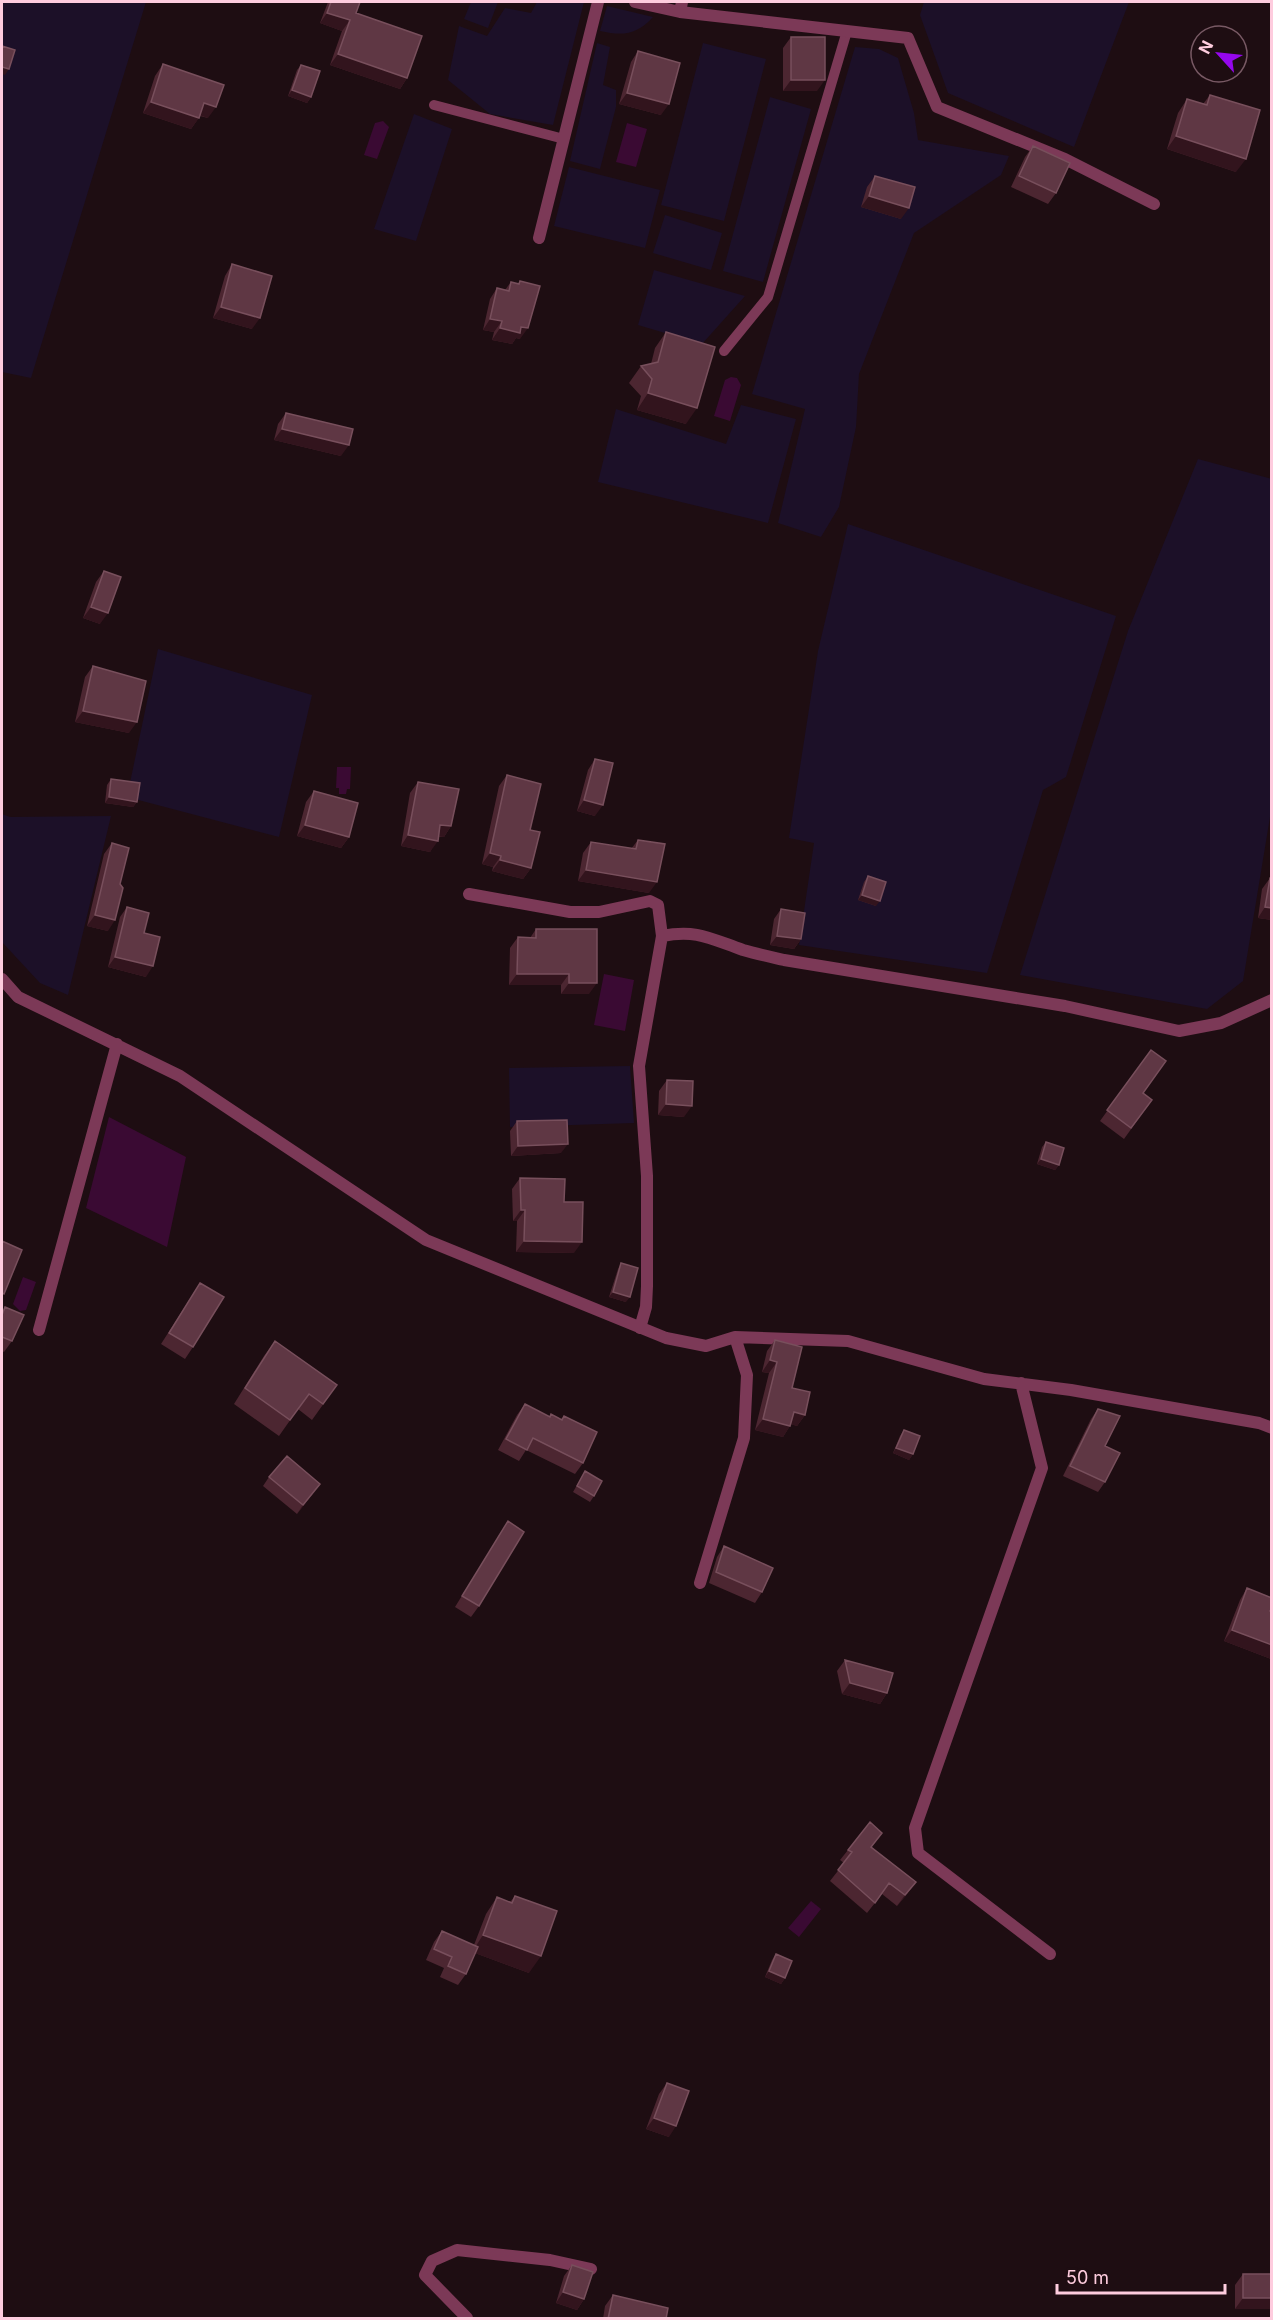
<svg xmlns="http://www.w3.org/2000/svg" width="1273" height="2320" viewBox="0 0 1273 2320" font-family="Inter,sans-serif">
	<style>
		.green { fill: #1c1028 }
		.water { fill: #3a0a33 }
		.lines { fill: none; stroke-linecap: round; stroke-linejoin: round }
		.service { stroke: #7c3957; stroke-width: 10 }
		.minor { stroke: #7c3957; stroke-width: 12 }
		.wall { fill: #4c2631 }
		.shaded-wall { fill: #32141d }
		.building { fill: #5f3744; stroke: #784f5c; stroke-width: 1.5 }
	</style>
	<rect width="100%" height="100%" fill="#1e0d12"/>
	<!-- green -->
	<path class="green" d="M2 2H146L31 378 2 372Z
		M471 2H498L488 28 464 19Z
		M537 2H584L553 125 490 114 448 80 459 26 487 36 505 8 531 13Z
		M924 2H1129L1074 147 948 93 920 15Z
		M607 6 653 17C637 35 623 36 600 31Z
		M597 43 610 47 603 85 616 90V107L600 169 570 161Z
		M703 43 766 59 724 221 661 205Z
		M855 47 879 49 898 58 914 113 918 140 1009 156 1001 175 914 233 859 374 856 427 839 507 821 537 778 523 805 409 752 394Z
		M770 97 811 109 763 282 723 271Z
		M414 114 452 129 416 241 374 229Z
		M569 167 660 190 645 248 554 226Z
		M665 215 722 233 711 270 653 253Z
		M654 270 745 296 702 344 638 325Z
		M741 405 796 419 768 523 598 482 616 409 726 444Z
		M1198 459 1272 479 1271 811 1243 981 1207 1009 1020 975 1128 631Z
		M848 524 1116 616 1066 777 1043 790 987 973 799 945 814 843 789 838 818 651Z
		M158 649 312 695 279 837 127 797Z
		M2 814 10 817 111 816 68 995 40 983 2 942Z
		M630 1066 634 1123 510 1127 509 1068Z"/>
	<!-- water -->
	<path class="water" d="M383 121 389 127 377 159 364 155 375 123Z
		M627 123 647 129 636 167 616 162Z
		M731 377 737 378 741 385 730 421 714 416 725 380Z
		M337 767H351L350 789H347L346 794H339V788H336Z
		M604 974 634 980 625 1031 594 1025Z
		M109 1117 186 1157 167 1247 86 1208Z
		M23 1277 36 1282 26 1310 20 1311 13 1304Z
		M811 1901 821 1909 799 1937 788 1928Z"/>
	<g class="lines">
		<!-- service -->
		<path class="service" d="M434 105 564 139
			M724 351 768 297 847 31"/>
		<!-- minor -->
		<path class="minor" d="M635 2 680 12 682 2
			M680 12 908 38 937 107 1065 159 1154 204
			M539 238 598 2
			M469 894 570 912H599L650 901 658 905 662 936 639 1066 647 1176V1286L646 1307 640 1328
			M662 936C697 929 711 939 743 950 757 954 771 957 784 960L1065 1006 1179 1031 1221 1023 1272 1000
			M2 979 18 997 180 1076 426 1240 666 1338 706 1346 735 1337 848 1341 984 1379 1071 1390 1259 1423 1272 1428
			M39 1330 117 1044
			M1021 1383 1042 1468 915 1828 918 1853 1050 1954
			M700 1583 744 1438 747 1375 735 1337
			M467 2318 425 2275 432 2261 457 2250 550 2260 591 2269"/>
	</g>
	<!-- wall -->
	<path class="wall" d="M328 2H358L356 13 407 78 400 89 330 65 342 31 320 23Z
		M791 37 817 91H783V48Z
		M638 51 661 115 619 104 631 62Z
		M163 64 208 118 200 116 191 129 143 113 155 76Z
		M301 65 311 97 307 103 288 96 297 70Z
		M1210 95 1236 172 1167 149 1178 113 1187 99 1203 104Z
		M1033 146 1056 193 1048 204 1011 187 1025 157Z
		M875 176 901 219 861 207 867 187Z
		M232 264 252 329 213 318 225 276Z
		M520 281V339L516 338 512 344 492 340 494 332 483 330 490 299 497 288 505 290 511 282 518 284Z
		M666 332 686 424 637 410 641 396 629 383 641 366 651 364 655 348Z
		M286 413 341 456 274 440 278 424Z
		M104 571 100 624 83 618 96 582Z
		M93 666 129 733 75 722 85 677Z
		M595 759V816L577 811 588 770Z
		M507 775 530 830 531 868 523 879 492 871 493 867 482 864 499 786Z
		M111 779 137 802 133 807 105 803 107 785Z
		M418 782 451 826 444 837H438L430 852 401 846 410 793Z
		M314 791 349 837 341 848 297 836 306 802Z
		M638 840 649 893 578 881 583 853 591 842 631 849Z
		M112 843 108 931 87 926 104 854Z
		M868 876 876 906 858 900 864 882Z
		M1270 878 1272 920 1258 918 1262 889Z
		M127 907 144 933 146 977 108 967 120 917Z
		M781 909 801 939 794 949 770 945 774 919Z
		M536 929 589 994H561V985H509L510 948 518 937 530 938Z
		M1151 1050 1143 1093 1152 1100 1124 1139 1100 1121Z
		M667 1080 684 1117 658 1115 659 1091Z
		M517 1121 561 1153 511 1156 510 1131Z
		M1046 1142 1059 1165 1055 1170 1037 1164 1042 1147Z
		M520 1178 574 1253 516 1252 517 1221H513L512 1189Z
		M621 1263 626 1302 609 1297 618 1269Z
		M200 1283 193 1347 185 1359 161 1344Z
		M5 1307 12 1341 4 1352 2 1351V1312Z
		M775 1340 792 1388 805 1415 797 1426 791 1424 783 1437 755 1430 769 1373 762 1372 767 1351Z
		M275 1341 337 1385 312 1420 298 1409 279 1436 234 1404 264 1356Z
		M525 1404 549 1417 561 1419 564 1416 583 1463 575 1474 526 1450 519 1461 498 1450 517 1415Z
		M1098 1409 1105 1446V1482L1098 1492 1063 1476 1091 1419Z
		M904 1430 913 1454 909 1460 893 1453 900 1436Z
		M585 1471 594 1496 590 1502 573 1492Z
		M269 1477 314 1492 297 1514 263 1486Z
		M508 1521 479 1606 471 1617 455 1607Z
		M724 1546 762 1592 755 1603 709 1583 717 1557Z
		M1247 1588 1272 1612 1271 1659 1224 1641 1240 1600Z
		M845 1660 887 1693 880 1704 842 1694 837 1671Z
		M872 1848 908 1893 897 1906 882 1894 867 1913 830 1881 844 1863 840 1860 848 1850Z
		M515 1896 529 1973 475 1953 466 1974 458 1985 440 1977 444 1968 426 1960 434 1942 442 1931 474 1945 486 1914 497 1897 510 1902Z
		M776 1954 785 1978 781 1984 765 1977 772 1960Z
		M667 2083 669 2137 646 2129 659 2094Z
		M572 2265 584 2299 577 2310 556 2303 564 2276Z
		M1243 2274H1272V2307L1270 2309H1235V2285Z
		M613 2295 666 2319H603L605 2306Z"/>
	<!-- shaded-wall -->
	<path class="shaded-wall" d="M327 13 350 20 342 31 320 23Z
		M338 54 407 78 400 89 330 65Z
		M2 67 9 69 5 75 2 74Z
		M791 80H825L817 91H783Z
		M292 90 311 97 307 103 288 96Z
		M627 93 669 104 661 115 619 104Z
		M151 102 199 118 191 129 143 113Z
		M204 103 216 107 208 118 196 114Z
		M1176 136 1246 159 1236 172 1167 149Z
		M869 196 909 208 901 219 861 207Z
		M221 307 260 318 252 329 213 318Z
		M490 319 502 321 494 332 483 330Z
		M521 327 528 328 520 339 516 338 512 344 492 340 500 328Z
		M648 393 697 408 686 424 637 410Z
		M282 429 349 445 341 456 274 440Z
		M91 607 108 613 100 624 83 618Z
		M83 711 137 722 129 733 75 722Z
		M109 797 137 802 133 807 105 803Z
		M584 800 603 805 595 816 577 811Z
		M305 825 349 837 341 848 297 836Z
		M440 825 451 826 444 837 432 836Z
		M408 835 438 841 430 852 401 846Z
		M490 853 501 856 493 867 482 864Z
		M500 860 531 868 523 879 492 871Z
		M586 870 657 882 649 893 578 881Z
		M862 895 880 901 876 906 858 900Z
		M1265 907 1272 908V920L1258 918Z
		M95 915 115 920 108 931 87 926Z
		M777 936 801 939 794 949 770 945Z
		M115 957 153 966 146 977 108 967Z
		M517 974H569L561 985H509Z
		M569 983H597L589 994H561Z
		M666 1104 692 1106 684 1117 658 1115Z
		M568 1144 561 1153 511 1156 518 1146Z
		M1041 1159 1059 1165 1055 1170 1037 1164Z
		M521 1210H525L517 1221H513Z
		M524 1241 582 1242 574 1253 516 1252Z
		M613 1292 630 1297 626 1302 609 1297Z
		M770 1360 777 1362 769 1373 762 1372Z
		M794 1412 805 1415 797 1426 786 1423Z
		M763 1419 790 1426 783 1437 755 1430Z
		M896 1448 913 1454 909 1460 893 1453Z
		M320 1484 314 1492 297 1514 303 1505Z
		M1232 1630 1272 1645 1271 1659 1224 1641Z
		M850 1683 887 1693 880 1704 842 1694Z
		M916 1882 908 1893 897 1906 905 1895Z
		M483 1935 541 1956 529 1973 472 1952Z
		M769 1971 785 1978 781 1984 765 1977Z
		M654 2118 676 2126 669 2137 646 2129Z
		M563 2292 584 2299 577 2310 556 2303Z
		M1243 2298H1272V2307L1270 2309H1235Z"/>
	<!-- building -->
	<path class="building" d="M331 2H360L356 13 422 36 407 78 338 54 350 20 327 13Z
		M791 37H825V80H791Z
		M2 46 15 50 9 69 2 67Z
		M638 51 680 63 669 104 627 93Z
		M163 64 224 85 216 107 204 103 199 118 151 102Z
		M301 65 320 71 311 97 292 90Z
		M1210 95 1260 110 1246 159 1176 136 1187 99 1207 105Z
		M1033 146 1070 163 1056 193 1019 176Z
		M875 176 915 187 909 208 869 196Z
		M232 264 272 276 260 318 221 307Z
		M520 281 540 286 528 328 521 327 520 333 500 328 502 321 490 319 497 288 509 291 511 282 519 284Z
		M666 332 715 347 697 408 648 393 652 379 641 366 658 362Z
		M286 413 353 429 349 445 282 429Z
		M104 571 121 577 108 613 91 607Z
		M93 666 146 681 137 722 83 711Z
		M595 759 613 763 603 805 584 800Z
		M507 775 541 784 530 830 540 832 531 868 500 860 501 856 490 853Z
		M111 779 140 783 137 802 109 797Z
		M418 782 459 789 451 826 440 825 438 841 408 835Z
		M314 791 358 803 349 837 305 825Z
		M638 840 665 844 657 882 586 870 591 842 636 849Z
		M112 843 129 848 120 884 123 888 115 920 95 915Z
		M868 876 886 882 880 901 862 895Z
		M1270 878H1272V908L1265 907Z
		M127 907 149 913 144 933 160 937 153 966 115 957Z
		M781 909 805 913 801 939 777 936Z
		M536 929H597V983H569V974H517L518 937 536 938Z
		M1151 1050 1166 1061 1143 1093 1152 1100 1131 1128 1107 1110Z
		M667 1080 693 1081 692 1106 666 1104Z
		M567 1120 568 1144 518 1146 517 1121Z
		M1046 1142 1064 1148 1059 1165 1041 1159Z
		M520 1178 565 1179 564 1202H583L582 1242 524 1241 525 1210H521Z
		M2 1241 22 1250 4 1294 2 1293Z
		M621 1263 638 1268 630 1297 613 1292Z
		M200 1283 224 1297 193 1347 169 1333Z
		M5 1307 24 1315 12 1341 2 1337V1315Z
		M775 1340 802 1347 792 1388 810 1392 805 1415 794 1412 790 1426 763 1419 777 1362 770 1360Z
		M275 1341 337 1385 323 1404 309 1394 290 1420 245 1388Z
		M525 1404 550 1417 551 1414 562 1420 564 1416 597 1432 583 1463 533 1438 527 1450 506 1439Z
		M1098 1409 1120 1416 1105 1446 1120 1453 1105 1482 1070 1466Z
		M904 1430 920 1436 913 1454 896 1448Z
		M287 1456 320 1484 303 1505 269 1477Z
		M585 1471 602 1481 594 1496 577 1486Z
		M508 1521 524 1532 479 1606 462 1596Z
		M724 1546 773 1568 762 1592 716 1572Z
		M1247 1588 1272 1598V1608L1270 1611 1272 1612V1645L1232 1630Z
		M845 1660 893 1673 887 1693 850 1683Z
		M870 1822 882 1833 871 1847 916 1882 905 1895 889 1883 875 1903 838 1870 852 1852 848 1850Z
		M515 1896 557 1911 541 1956 483 1935 497 1897 512 1903Z
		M442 1931 478 1947 466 1974 448 1966 452 1957 434 1949Z
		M776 1954 792 1961 785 1978 769 1971Z
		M667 2083 689 2091 676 2126 654 2118Z
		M572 2265 593 2272 584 2299 563 2292Z
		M1243 2274H1272V2298H1243Z
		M613 2295 668 2308 666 2319H608Z"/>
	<!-- border -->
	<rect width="1273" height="2320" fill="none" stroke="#feccde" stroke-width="6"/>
	<!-- north arrow -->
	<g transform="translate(1219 54) rotate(297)"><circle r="28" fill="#1e0d12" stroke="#785964" stroke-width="1.5"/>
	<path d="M0-4.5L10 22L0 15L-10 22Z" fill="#9607ee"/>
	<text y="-9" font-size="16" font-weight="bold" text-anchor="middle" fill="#feccde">N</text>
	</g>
	<!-- scale -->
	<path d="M1057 2284v9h168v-9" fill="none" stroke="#feccde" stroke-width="3"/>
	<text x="1066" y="2284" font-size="18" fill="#feccde" stroke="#1e0d12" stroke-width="4.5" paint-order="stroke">50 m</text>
</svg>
